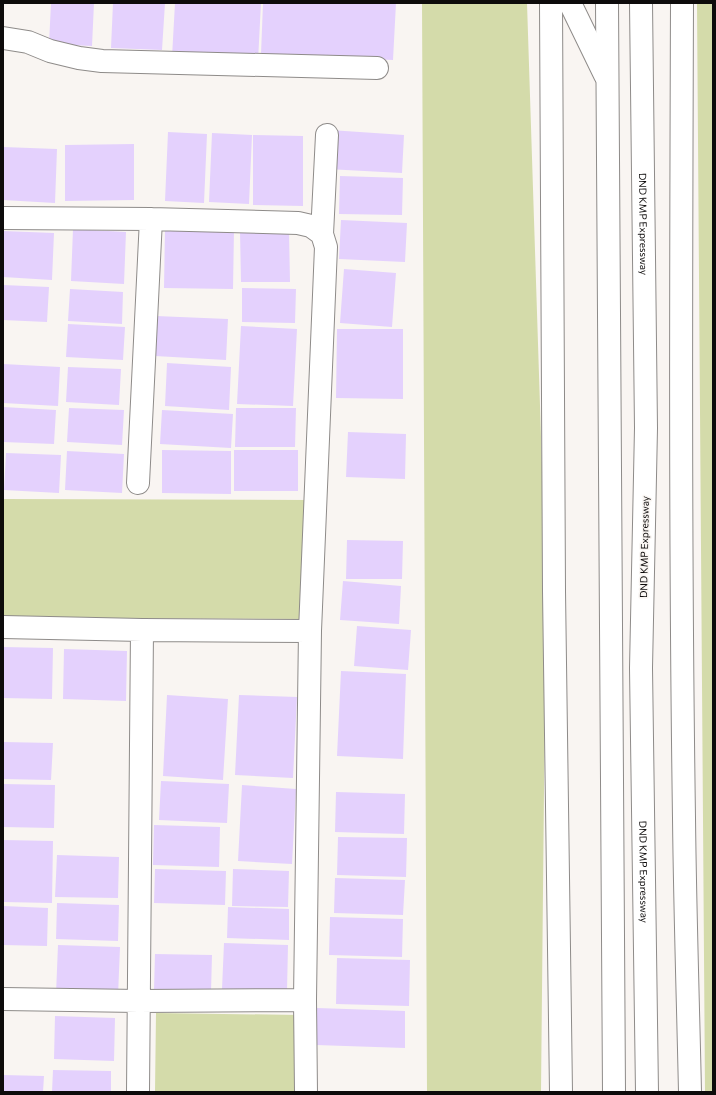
<svg xmlns="http://www.w3.org/2000/svg" width="716" height="1095" viewBox="0 0 716 1095" font-family="Commissioner,sans-serif">
	<style>
		.green { fill: #d4dbaa }
		.building { fill: #e4d1fd }
		.lines { fill: none; stroke-linecap: round; stroke-linejoin: round }
		.minor-casing { stroke: #8e8b89; stroke-width: 24 }
		.tertiary-casing { stroke: #8e8b89; stroke-width: 24 }
		.trunk-casing { stroke: #8e8b89; stroke-width: 24 }
		.minor { stroke: #fff; stroke-width: 22 }
		.tertiary { stroke: #fff; stroke-width: 22 }
		.trunk { stroke: #fff; stroke-width: 22 }
		.labels { text-anchor: middle; stroke-width: 3; stroke-linejoin: round; paint-order: stroke }
		.street-label { font-size: 10px; fill: #0d0b0b; stroke: #f9f5f2 }
	</style>
	<rect width="100%" height="100%" fill="#f9f5f2"/>
	<!-- green -->
	<path class="green" d="M422 3H527L546 591 541 1092H427Z
		M697 3H713V1092H705Z
		M3 499 310 500V619L3 618Z
		M156 1013 299 1015 297 1092H155Z"/>
	<!-- building -->
	<path class="building" d="M51 3H94L92 46 49 44Z
		M113 3H165L162 50 111 48Z
		M175 3H261L258 61 172 57Z
		M263 3H396L393 60 261 54Z
		M330 130 404 135 402 173 327 169Z
		M168 132 207 134 204 203 165 201Z
		M212 133 252 135 249 204 209 202Z
		M253 135 303 136V206L253 205Z
		M134 144V200L65 201V145Z
		M3 147 57 149 55 203 3 200Z
		M340 176 403 178 402 215 339 214Z
		M341 220 407 223 405 262 339 259Z
		M73 229 126 232 124 284 71 281Z
		M165 229 234 230 233 289 164 288Z
		M3 231 54 233 52 280 3 277Z
		M240 231H289L290 282H241Z
		M344 269 396 273 392 327 340 323Z
		M3 285 49 287 47 322 3 320Z
		M242 288 296 289 295 323 242 322Z
		M70 289 123 292 122 324 68 321Z
		M156 316 228 319 226 360 155 356Z
		M68 324 125 327 123 360 66 357Z
		M241 326 297 329 293 406 237 404Z
		M337 329H403V399L336 398Z
		M167 363 231 367 229 410 165 406Z
		M3 364 60 367 58 406 3 403Z
		M68 367 121 369 119 405 66 402Z
		M3 407 56 410 54 444 3 442Z
		M69 408 124 410 122 445 67 442Z
		M236 408H296L295 447H235Z
		M162 410 233 414 231 448 160 444Z
		M348 432 406 434 405 479 346 477Z
		M162 450 231 451V494L162 493Z
		M234 450H298V491H234Z
		M67 451 124 454 122 493 65 490Z
		M6 453 61 455 59 493 4 490Z
		M347 540 403 541 402 579H346Z
		M343 581 401 586 399 624 340 620Z
		M357 626 411 630 408 670 354 666Z
		M3 647 53 648 52 699 3 698Z
		M64 649 127 651 126 701 63 699Z
		M341 671 406 674 403 759 337 756Z
		M167 695 228 699 223 780 163 776Z
		M239 695 297 697 293 778 235 775Z
		M3 742 53 743 51 780 3 779Z
		M161 781 229 784 227 823 159 820Z
		M3 784 55 785 54 828 3 827Z
		M242 785 296 789 292 864 238 861Z
		M336 792 405 794 404 834 335 832Z
		M154 825 220 827 219 867 153 865Z
		M338 837 407 838 406 877 337 875Z
		M3 840 53 841 52 903 3 902Z
		M57 855 119 857 118 898 55 897Z
		M155 869 226 871 225 905 154 903Z
		M233 869 289 871 288 907 232 906Z
		M335 878 405 880 403 915 334 913Z
		M57 903 119 905 118 941 56 939Z
		M3 906 48 908 47 946 3 945Z
		M228 907 289 909V940L227 938Z
		M330 917 403 919 402 957 329 955Z
		M224 943 288 945 287 991 222 989Z
		M58 945 120 947 118 996 56 994Z
		M155 954 212 955 211 992 154 990Z
		M337 958 410 960 409 1006 336 1004Z
		M317 1008 405 1011V1048L316 1045Z
		M55 1016 115 1018 114 1061 54 1059Z
		M53 1070 111 1071V1092H52Z
		M3 1075 44 1076 43 1092H3Z"/>
	<g class="lines">
		<defs>
			<path id="minor" d="M3 38 28 42 50 51 79 58 102 61 377 68
				M3 218 151 219 298 223 311 226 322 234 326 247 310 631 305 1000 306 1092
				M322 234 327 135
				M138 483 151 219
				M3 627 142 630 310 631
				M3 999 139 1001 305 1000
				M138 1092 142 630"/>
			<path id="tertiary" d="M551 3 554 591 561 1092
				M682 3C681 275 680 547 684 818 685 910 688 1001 690 1092"/>
			<g id="trunk">
				<path d="M570 3 605 75"/>
				<path d="M607 3 614 1092"/>
				<path id="s1" d="M641 3 646 428 641 668 647 1092"/>
			</g>
		</defs>
		<!-- minor casing -->
		<use href="#minor" class="minor-casing"/>
		<!-- tertiary casing -->
		<use href="#tertiary" class="tertiary-casing"/>
		<!-- trunk casing -->
		<use href="#trunk" class="trunk-casing"/>
		<!-- minor -->
		<use href="#minor" class="minor"/>
		<!-- tertiary -->
		<use href="#tertiary" class="tertiary"/>
		<!-- trunk -->
		<use href="#trunk" class="trunk"/>
	</g>
	<g class="labels">
		<!-- street labels -->
		<g class="street-label">
			<text dy="4" stroke="none"><textPath href="#s1" startOffset="221">DND KMP Expressway</textPath></text>
			<text transform="translate(644 547) rotate(-89)" y="4">DND KMP Expressway</text>
			<text dy="4" stroke="none"><textPath href="#s1" startOffset="869">DND KMP Expressway</textPath></text>
		</g>
	</g>
	<!-- border -->
	<rect width="716" height="1095" fill="none" stroke="#0d0b0b" stroke-width="8"/>
</svg>
